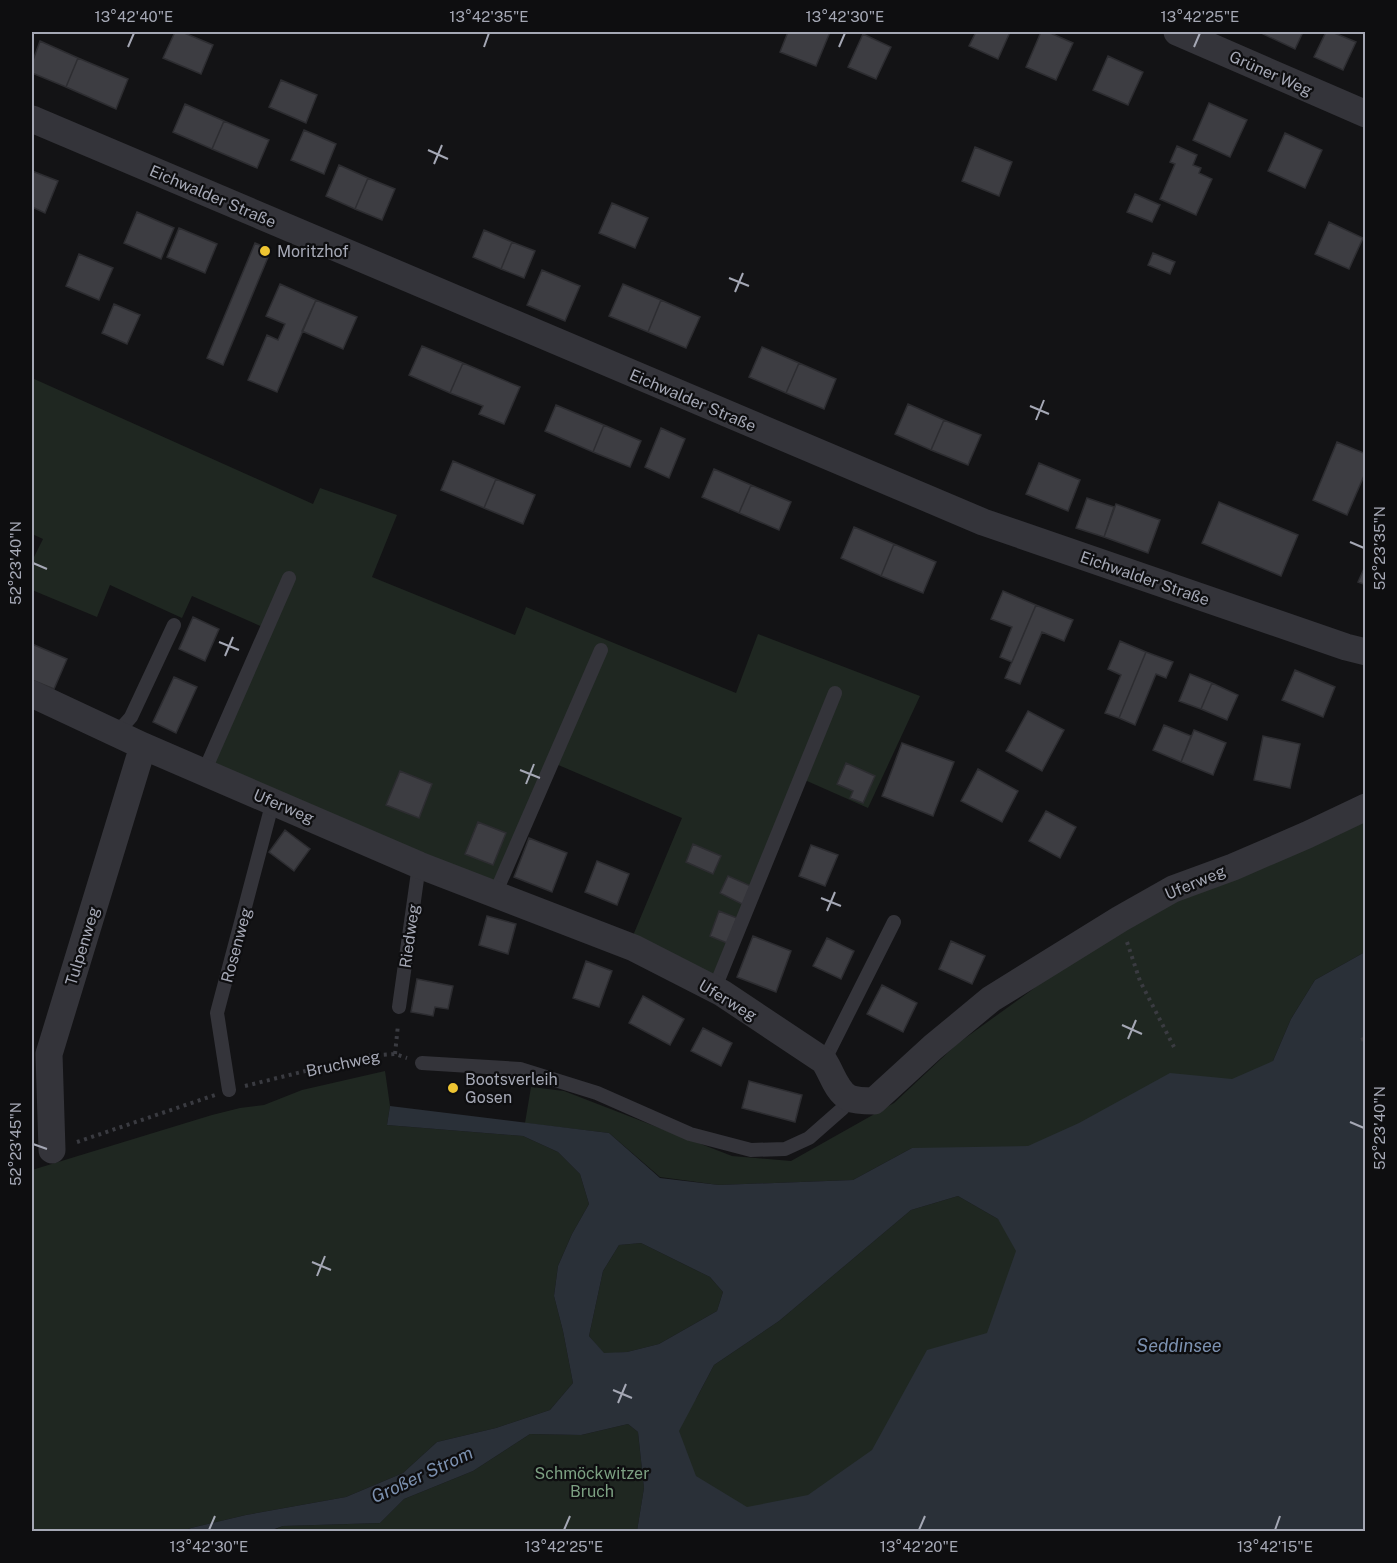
<svg xmlns="http://www.w3.org/2000/svg" width="1397" height="1563" viewBox="0 0 1397 1563" font-family="'Public Sans',sans-serif">
	<style>
		.green { fill: #1f2721 }
		.water { fill: #2a3038; fill-rule: evenodd }
		.building { fill: #3d3d42; stroke: #2d2d31; stroke-width: 1.5 }
		.lines { fill: none; stroke-linecap: round; stroke-linejoin: round }
		.path { stroke: #3a3b41; stroke-width: 4; stroke-dasharray: 3 4.5; stroke-linecap: butt }
		.service { stroke: #34343a; stroke-width: 14 }
		.minor { stroke: #34343a; stroke-width: 27 }
		.ticks { fill: none; stroke: #a5a8b5; stroke-width: 2 }
		.poi-dot { fill: #eec532; stroke: #0e0e10; stroke-width: 2 }
		.labels { text-anchor: middle; stroke-width: 4.5; stroke-linejoin: round; paint-order: stroke }
		.street-label { font-size: 16px; fill: #a5a8b5; stroke: #0e0e10 }
		.poi-label { font-size: 16px; fill: #a5a8b5; stroke: #0e0e10; text-anchor: start }
		.park-label { font-size: 16px; fill: #7ca082; stroke: #0e0e10 }
		.water-label { font-size: 18px; font-style: italic; fill: #7c91b0; stroke: #0e0e10 }
		.neatline { fill: none; stroke: #a5a8b5; stroke-width: 2 }
		.ticks-label { font-size: 15px; text-anchor: middle; fill: #a5a8b5 }
	</style>
	<rect width="100%" height="100%" fill="#131315"/>
	<!-- green -->
	<path class="green" d="M32 378 313 504 320 488 397 515 372 577 515 635 526 607 736 693 758 634 920 696 868 808 798 777 711 981 632 938 682 818 556 764 492 887 207 766 265 628 192 596 182 618 110 585 97 617 32 590V561L43 539 32 534Z
		M1365 812V952L1315 980 1291 1019 1273 1061 1275 1066 1066 1176 912 1148 853 1180 719 1185 660 1177 609 1133 525 1123 531 1087 564 1091 732 1156 791 1161 894 1103 957 1044 1029 992 1116 926Z
		M385 1071 390 1106 387 1125 523 1136 558 1152 580 1174 589 1204 572 1234 558 1266 554 1296 563 1331 573 1383 550 1410 496 1428 437 1442 403 1473 346 1497 246 1515 191 1528 184 1531H32V1170L212 1115 240 1108 264 1105 302 1090Z
		M958 1196 998 1219 1365 1531 720 1526 662 1412 696 1399 714 1365 779 1321 911 1210Z
		M641 1243 710 1277 723 1292 717 1311 659 1344 627 1352 604 1354 589 1336 603 1271 619 1245Z
		M628 1424 638 1432 644 1488 637 1531 269 1532 283 1526 380 1523 404 1499 473 1471 530 1434 581 1435Z"/>
	<!-- water -->
	<path class="water" d="M1365 952V1531H637L644 1488 638 1432 628 1424 581 1435 530 1434 473 1471 404 1499 380 1523 283 1526 269 1531H184L191 1528 246 1515 346 1497 403 1473 437 1442 496 1428 550 1410 573 1383 563 1331 554 1296 558 1266 572 1234 589 1204 580 1174 558 1152 523 1136 387 1125 390 1106 609 1133 660 1178 719 1185 853 1180 912 1148 1028 1146 1079 1123 1170 1073 1232 1079 1273 1061 1291 1019 1315 980ZM958 1196 998 1219 1016 1251 987 1333 927 1350 872 1450 808 1495 747 1507 696 1476 679 1431 714 1365 779 1321 911 1210ZM641 1243 710 1277 723 1292 717 1311 659 1344 627 1352 604 1353 589 1336 603 1271 619 1245Z"/>
	<!-- building -->
	<path class="building" d="M175 32H182L213 45 201 74 163 58Z
		M788 32H830L816 66 780 52Z
		M976 32H1010L998 59 969 46Z
		M1041 32H1048L1073 43 1056 80 1026 67Z
		M1264 32H1303L1295 49 1263 34Z
		M1326 32H1332L1356 42 1343 70 1314 57Z
		M863 34 891 47 876 79 848 67Z
		M40 41 78 58 66 87 32 73V63Z
		M1108 56 1143 72 1128 105 1093 90Z
		M78 58 128 79 116 109 66 87Z
		M281 80 317 95 306 123 269 107Z
		M1209 103 1247 120 1230 157 1193 140Z
		M185 104 224 121 212 149 173 132Z
		M224 121 269 140 257 168 212 149Z
		M304 130 336 144 324 174 291 160Z
		M1285 133 1322 150 1305 188 1268 171Z
		M1177 146 1197 155 1193 165 1201 168 1199 173 1212 179 1196 215 1160 199 1175 164 1170 162Z
		M975 147 1012 162 999 196 962 181Z
		M339 165 368 178 355 209 326 196Z
		M32 171 58 181 45 213 32 207Z
		M368 178 395 189 382 220 355 209Z
		M1135 194 1160 205 1152 222 1127 212Z
		M612 203 648 218 635 248 599 233Z
		M137 212 174 228 161 259 124 243Z
		M1329 222 1363 238 1349 269 1315 254Z
		M179 228 217 244 205 273 167 257Z
		M484 230 512 242 501 269 473 257Z
		M512 242 535 251 524 278 501 269Z
		M255 243 271 250 223 365 207 358Z
		M1153 253 1175 262 1170 274 1148 265Z
		M79 254 113 268 99 300 66 286Z
		M542 270 580 286 565 321 527 305Z
		M280 284 316 300 277 392 248 380 267 335 278 340 285 324 266 316Z
		M623 284 661 300 648 332 609 316Z
		M316 300 357 317 343 349 302 331Z
		M661 300 700 317 686 348 648 332Z
		M114 304 140 315 127 344 102 333Z
		M422 346 463 363 450 393 409 375Z
		M762 347 799 363 786 393 749 377Z
		M463 363 520 387 504 424 479 414 483 406 450 393Z
		M799 363 836 379 824 409 786 393Z
		M908 404 944 420 931 450 895 434Z
		M556 405 604 425 593 452 545 431Z
		M944 420 981 435 968 465 931 450Z
		M604 425 641 441 630 467 593 452Z
		M661 428 685 439 669 478 645 467Z
		M1337 442 1366 454V471L1347 515 1313 500Z
		M453 461 496 479 484 508 441 490Z
		M1039 463 1080 480 1068 511 1026 494Z
		M714 469 751 485 739 513 702 497Z
		M496 479 535 495 523 524 484 508Z
		M751 485 791 502 779 530 739 513Z
		M1087 498 1114 507 1104 537 1076 528Z
		M1219 502 1298 535 1281 576 1202 543Z
		M1116 504 1160 520 1148 553 1104 537Z
		M854 527 894 544 881 576 841 558Z
		M894 544 936 562 923 593 881 576Z
		M1366 564V585L1358 582Z
		M1003 591 1036 605 1012 662 1000 657 1012 627 991 619Z
		M1036 605 1073 620 1064 641 1042 632 1020 684 1005 678Z
		M193 617 219 629 205 661 179 649Z
		M1120 641 1146 652 1119 718 1105 713 1121 675 1108 669Z
		M32 644 67 659 54 689 32 680Z
		M1146 652 1173 662 1166 678 1156 674 1135 725 1119 718Z
		M1295 670 1335 687 1323 717 1282 700Z
		M1190 674 1212 683 1201 709 1179 701Z
		M174 677 197 687 176 733 153 722Z
		M1212 683 1238 695 1227 720 1201 709Z
		M1028 711 1064 730 1042 771 1006 751Z
		M1164 725 1191 736 1181 762 1153 750Z
		M1194 730 1226 743 1213 775 1181 762Z
		M1263 736 1300 744 1290 788 1254 780Z
		M902 743 954 762 933 816 882 796Z
		M846 763 875 776 863 803 850 798 853 791 837 784Z
		M978 769 1018 791 1002 822 961 801Z
		M400 771 432 784 419 818 386 805Z
		M1046 811 1076 827 1060 858 1029 841Z
		M478 822 506 833 493 865 465 854Z
		M285 830 310 849 294 871 269 852Z
		M529 838 567 853 552 892 514 877Z
		M693 844 721 856 713 874 686 862Z
		M811 845 838 855 825 886 799 876Z
		M597 861 629 874 617 905 585 892Z
		M728 876 753 887 744 905 720 893Z
		M719 911 737 918 727 943 710 936Z
		M487 916 516 924 508 954 479 945Z
		M753 936 791 951 776 992 737 977Z
		M827 938 854 951 841 979 813 966Z
		M951 941 985 956 972 984 939 969Z
		M586 961 612 971 599 1007 573 998Z
		M417 979 453 986 448 1009 435 1007 433 1016 411 1012Z
		M882 985 917 1003 903 1032 867 1014Z
		M643 996 684 1019 670 1045 629 1023Z
		M703 1028 732 1043 721 1066 691 1051Z
		M749 1081 802 1095 795 1122 742 1108Z"/>
	<g class="lines">
		<!-- path -->
		<path class="path" d="M1127 942 1140 981 1174 1047
			M1361 1040 1366 1038
			M395 1054 398 1025
			M245 1086 366 1056 395 1054 407 1058
			M77 1142 215 1095"/>
		<!-- service -->
		<path class="service" d="M112 731 124 725 131 717 174 625
			M204 772 289 578
			M495 894 601 650
			M714 990 835 693
			M399 1007 419 865
			M824 1061 894 922
			M422 1063 520 1069 597 1093 690 1134 751 1150 785 1149 809 1138 842 1109 851 1099
			M229 1090 217 1013 273 801"/>
		<!-- minor -->
		<path class="minor" d="M1177 32 1366 114
			M32 119 983 522 1346 647 1366 652
			M32 694 143 746 419 865 634 948 722 993 824 1061C832 1073 836 1091 849 1098 856 1101 867 1101 874 1101L933 1047 991 999 1120 919 1173 889 1233 867 1307 835 1366 807
			M52 1150 49 1054 143 746"/>
	</g>
	<!-- ticks -->
	<path class="ticks" d="M128 47 134 33M484 47 489 33M839 47 845 33M1194 47 1200 33M428 150 448 159M434 164 442 145M729 278 749 286M735 292 743 273M1030 406 1049 414M1036 420 1044 400M1350 542 1364 548M33 563 47 569M219 642 239 650M225 656 233 637M520 770 540 778M526 784 534 764M821 898 841 906M827 911 835 892M1122 1025 1142 1034M1128 1039 1136 1020M1350 1122 1364 1128M33 1144 47 1149M312 1262 331 1270M317 1276 325 1256M613 1390 632 1398M618 1403 626 1384M209 1530 215 1516M564 1530 570 1516M919 1530 925 1516M1275 1530 1280 1516"/>
	<!-- markers -->
	<g class="poi-dot">
		<circle cx="265" cy="251" r="6"/>
		<circle cx="453" cy="1088" r="6"/>
	</g>
	<g class="labels">
		<!-- street labels -->
		<g class="street-label">
			<text transform="translate(1271 73) rotate(24)" y="6">Grüner Weg</text>
			<text transform="translate(213 196) rotate(23)" y="6">Eichwalder Straße</text>
			<text transform="translate(693 400) rotate(23)" y="6">Eichwalder Straße</text>
			<text transform="translate(1145 578) rotate(19)" y="6">Eichwalder Straße</text>
			<text transform="translate(284 806) rotate(23)" y="6">Uferweg</text>
			<text transform="translate(1195 882) rotate(-23)" y="6">Uferweg</text>
			<text transform="translate(409 936) rotate(-82)" y="6">Riedweg</text>
			<text transform="translate(236 945) rotate(-75)" y="6">Rosenweg</text>
			<text transform="translate(82 946) rotate(-73)" y="6">Tulpenweg</text>
			<text transform="translate(728 1000) rotate(31)" y="6">Uferweg</text>
			<text transform="translate(343 1063) rotate(-12)" y="6">Bruchweg</text>
		</g>
		<!-- poi labels -->
		<g class="poi-label">
			<text x="277" y="257">Moritzhof</text>
			<text x="465" y="1085">Bootsverleih<tspan x="465" dy="18">Gosen</tspan></text>
		</g>
		<!-- park labels -->
		<g class="park-label">
			<text x="592" y="1479">Schmöckwitzer<tspan x="592" dy="18">Bruch</tspan></text>
		</g>
		<!-- water labels -->
		<g class="water-label">
			<text x="1179" y="1352">Seddinsee</text>
			<text transform="translate(422 1475) rotate(-25)" y="6">Großer Strom</text>
		</g>
	</g>
	<!-- border -->
	<rect width="1397" height="1563" fill="none" stroke="#0e0e10" stroke-width="66"/>
	<rect x="33" y="33" width="1331" height="1497" class="neatline"/>
	<g class="ticks-label">
		<text x="134" y="22">13°42'40"E</text>
		<text x="489" y="22">13°42'35"E</text>
		<text x="845" y="22">13°42'30"E</text>
		<text x="1200" y="22">13°42'25"E</text>
		<text transform="translate(1380 548) rotate(-90)" y="5">52°23'35"N</text>
		<text transform="translate(16 563) rotate(-90)" y="5">52°23'40"N</text>
		<text transform="translate(1380 1128) rotate(-90)" y="5">52°23'40"N</text>
		<text transform="translate(16 1144) rotate(-90)" y="5">52°23'45"N</text>
		<text x="209" y="1552">13°42'30"E</text>
		<text x="564" y="1552">13°42'25"E</text>
		<text x="919" y="1552">13°42'20"E</text>
		<text x="1275" y="1552">13°42'15"E</text>
	</g>
</svg>
